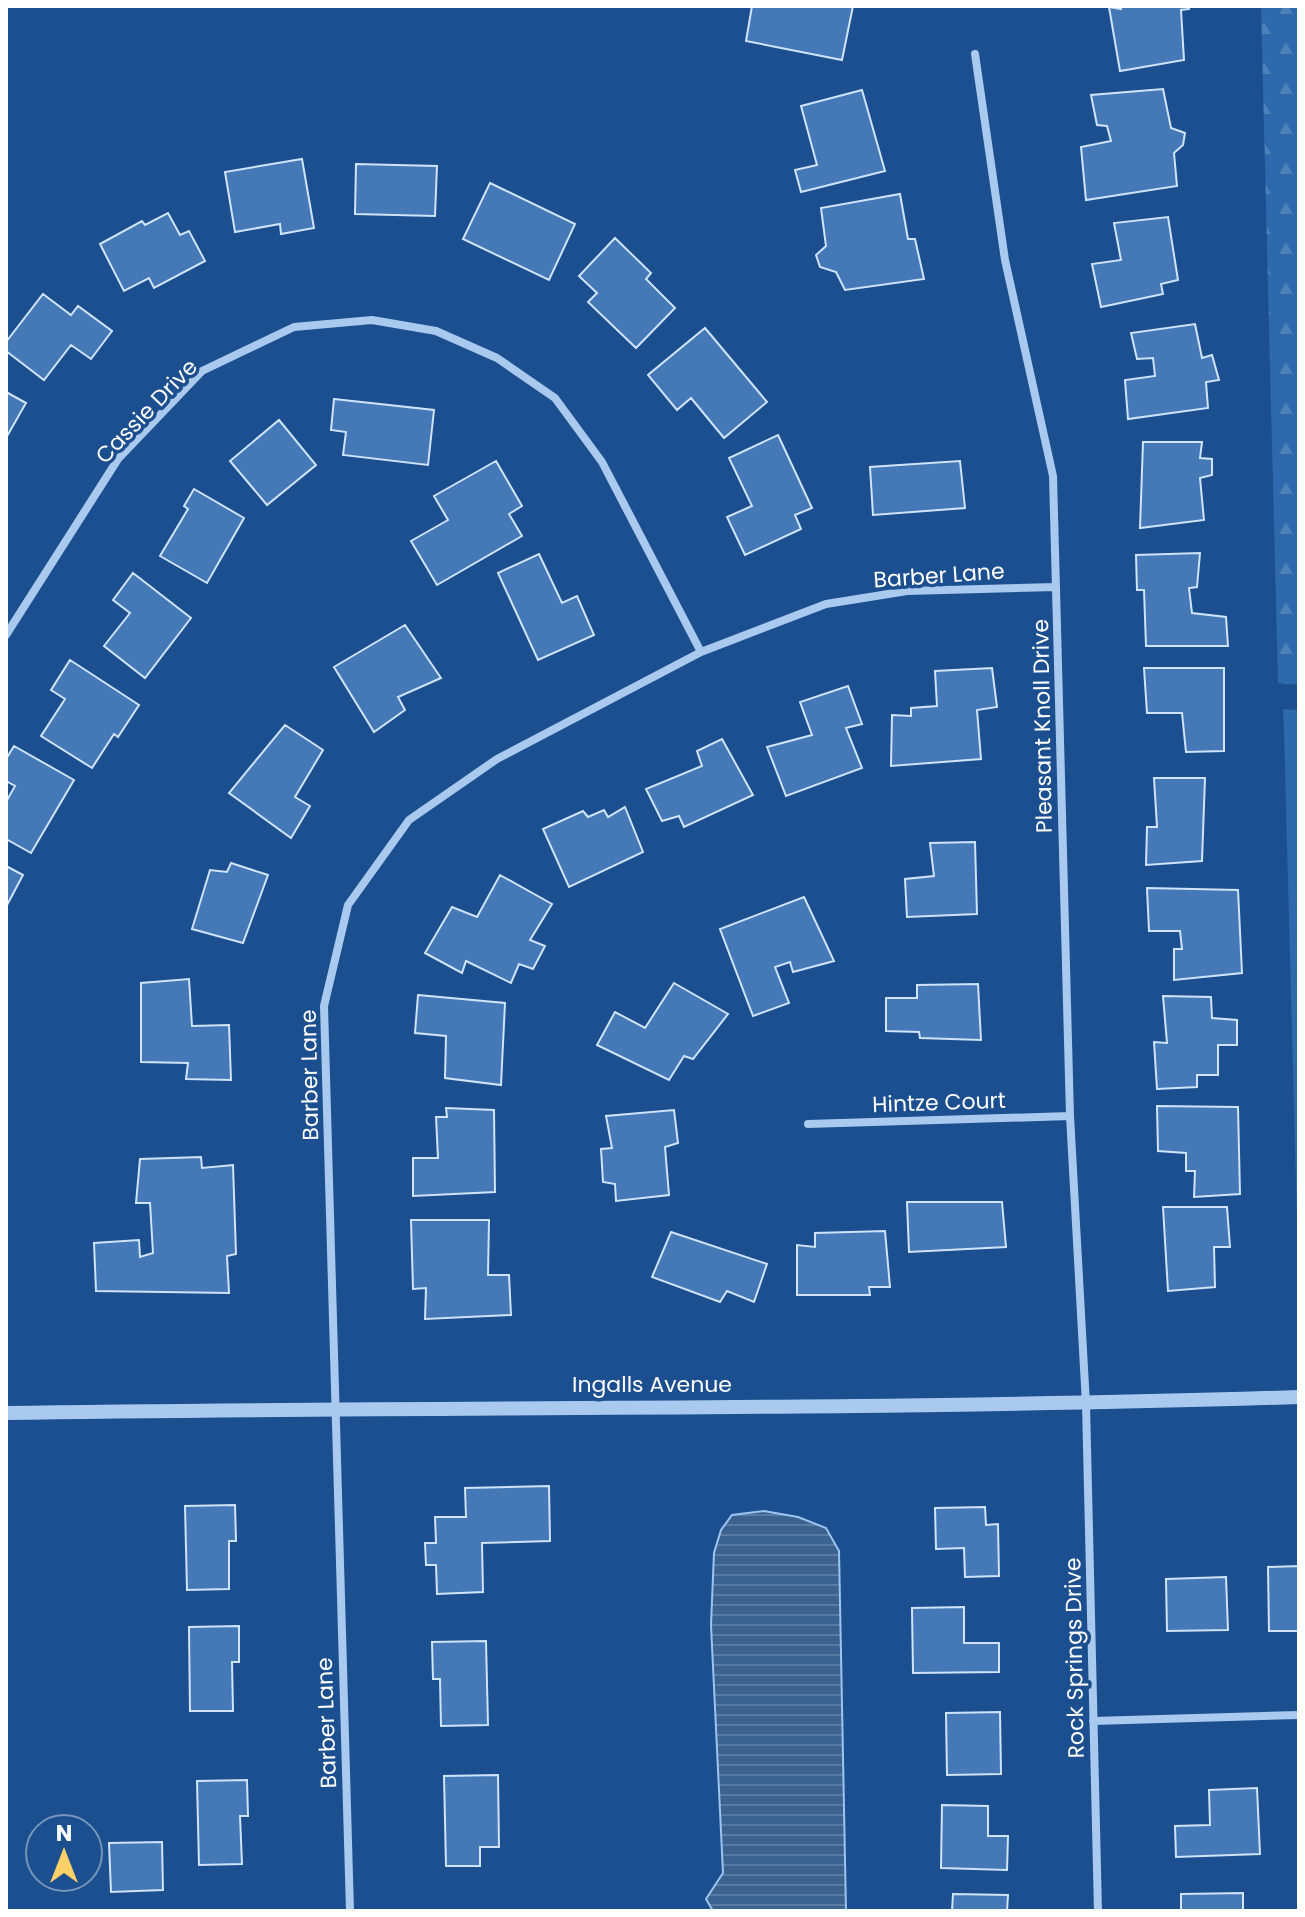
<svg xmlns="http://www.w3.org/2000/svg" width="1305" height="1917" viewBox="0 0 1305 1917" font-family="Poppins,sans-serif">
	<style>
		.forest { fill: url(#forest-firs) }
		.green { fill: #2e69ad }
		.water { fill: url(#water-rules); stroke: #9cc4f0; stroke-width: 2 }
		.building { fill: #4478b7; stroke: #cfe3fa; stroke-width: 2 }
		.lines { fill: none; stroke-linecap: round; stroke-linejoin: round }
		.minor { stroke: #a9c9ee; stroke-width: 8 }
		.tertiary { stroke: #a9c9ee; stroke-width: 14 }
		.labels { text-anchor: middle; stroke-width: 7; stroke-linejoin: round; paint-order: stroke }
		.street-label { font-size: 22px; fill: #fff; stroke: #1b4f8f }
	</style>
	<defs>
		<pattern id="forest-firs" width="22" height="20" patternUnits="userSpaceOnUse" patternTransform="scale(2)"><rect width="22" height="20" fill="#2e69ad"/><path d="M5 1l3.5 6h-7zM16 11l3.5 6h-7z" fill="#4d80b9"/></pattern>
		<pattern id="water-rules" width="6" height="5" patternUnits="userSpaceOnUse" patternTransform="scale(2)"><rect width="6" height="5" fill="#3c6290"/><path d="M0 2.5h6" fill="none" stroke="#597aa1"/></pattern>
	</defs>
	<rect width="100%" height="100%" fill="#1b4f8f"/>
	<!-- forest -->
	<path class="forest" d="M1261 6H1299V685L1278 683Z"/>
	<!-- green -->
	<path class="green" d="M1283 709 1299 710V1299L1284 730Z"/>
	<!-- water -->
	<path class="water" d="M764 1511 798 1517 826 1528 839 1551 846 1911H713L706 1899 723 1873 711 1625 714 1553 721 1530 732 1515Z"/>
	<!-- building -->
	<path class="building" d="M752 6H853L842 60 746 41Z
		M1121 6H1188L1189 9 1181 10 1184 60 1120 71 1109 7 1121 9Z
		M1163 89 1171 128 1185 133 1183 145 1174 153 1177 186 1086 200 1081 147 1111 141 1107 126 1097 125 1091 95Z
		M862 90 885 171 801 192 795 170 817 165 801 106Z
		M302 159 314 228 281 234 280 224 235 232 225 172Z
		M356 164 437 166 435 216 355 214Z
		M490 183 575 224 549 280 463 239Z
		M900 194 908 239H915L924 279 845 290 836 272 820 267 816 255 826 246 821 208Z
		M168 213 180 235 189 231 205 261 154 288 149 278 124 291 100 244 142 221 145 225Z
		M1168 217 1178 280 1161 284 1163 294 1101 307 1092 264 1121 260 1114 223Z
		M615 238 651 273 646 279 675 308 636 348 588 302 597 293 579 276Z
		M43 294 71 315 78 306 112 331 91 359 71 345 44 380 6 351V342Z
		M1195 324 1202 358 1212 355 1219 380 1206 382 1208 408 1128 419 1125 380 1155 376 1153 358 1137 359 1131 333Z
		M705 328 767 402 724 438 691 398 677 410 648 375Z
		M6 392 26 403 6 438Z
		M334 399 434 410 428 465 343 455 346 432 331 430Z
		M279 420 316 465 267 505 230 461Z
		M778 435 812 508 795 515 801 529 745 555 727 517 752 506 729 458Z
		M1143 442H1202L1200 458 1212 459V475L1200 478 1204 520 1140 528Z
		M496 461 522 506 509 514 522 536 437 585 411 541 448 520 434 496Z
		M960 461 965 508 873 515 870 467Z
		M194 489 244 518 207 583 160 556 188 509 184 506Z
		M1200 553 1197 587 1189 588 1192 613 1226 617 1228 646H1146L1144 590H1137L1136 555Z
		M539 554 562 603 577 596 594 635 538 660 498 573Z
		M133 573 191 618 145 678 104 646 130 613 113 600Z
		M405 625 441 678 398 697 405 710 374 732 334 667Z
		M70 660 139 705 118 737 114 734 92 768 41 736 65 699 51 690Z
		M992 668 997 707 977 710 981 759 891 766 892 715 911 716V708L937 706 935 671Z
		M1144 668H1224V751L1186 752 1182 713H1147Z
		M848 686 862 724 846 728 862 768 786 796 767 747 812 735 800 702Z
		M285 725 323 750 295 797 310 806 291 838 229 793Z
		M722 739 753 795 684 827 679 816 662 821 646 789 702 766 697 751Z
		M14 746 74 780 31 853 6 839V802L15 786 6 781V759Z
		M1154 778H1205L1202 861 1146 865 1147 827H1157Z
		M625 807 643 852 569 887 543 829 583 811 588 817 604 810 608 817Z
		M975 842 977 914 907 917 905 879 934 876 930 843Z
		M231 863 268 875 243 943 192 929 210 870 227 872Z
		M6 866 23 875 6 907Z
		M500 875 552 904 530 940 545 946 533 969 519 964 511 983 466 961 462 973 425 953 452 907 477 917Z
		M1147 888 1238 890 1242 973 1174 980V949H1182L1180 931H1149Z
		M804 897 834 961 793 972 790 962 775 967 789 1003 753 1016 720 929Z
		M189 979 192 1026 229 1025 231 1080 186 1079 188 1063 141 1062V983Z
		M674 983 728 1014 693 1059 684 1056 669 1080 597 1045 615 1012 645 1028Z
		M978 984 981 1040 920 1038 919 1032 886 1031V998H917V985Z
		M418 995 505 1003 501 1085 445 1078 446 1036 415 1033Z
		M1163 996 1211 997 1212 1018 1237 1020V1045H1218V1075H1197V1087L1157 1089 1154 1042 1167 1043Z
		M1157 1106 1238 1107 1240 1194 1194 1197 1195 1171H1186V1153L1158 1151Z
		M446 1108 494 1110 495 1192 413 1196V1158H438L436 1117H447Z
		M674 1110 678 1143 665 1147 669 1195 616 1201 615 1184 603 1182 601 1149 612 1148 606 1116Z
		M201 1157 202 1168 233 1165 236 1254 227 1256 229 1293 96 1291 94 1243 139 1240 140 1257 153 1253 150 1203H136L140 1159Z
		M907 1202H1002L1006 1247 909 1252Z
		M1163 1207H1227L1230 1247H1214L1215 1287 1168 1291Z
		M411 1220H489L488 1275H509L511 1315 425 1319 426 1288 413 1289Z
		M885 1231 890 1287H869L870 1295H797V1245L815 1247V1233Z
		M671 1232 767 1264 754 1302 727 1291 720 1302 652 1277Z
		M549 1486 550 1541 482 1543 483 1592 437 1594 436 1565H426L425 1543H436L435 1517H466L465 1488Z
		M235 1505 236 1541H229V1589L187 1590 185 1506Z
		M985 1507 986 1525 998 1524 999 1576 965 1577 964 1548 936 1549 935 1508Z
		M1299 1566V1631H1269L1268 1567Z
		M1226 1577 1228 1630 1167 1631 1166 1579Z
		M964 1607V1643H999V1672L913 1673 912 1608Z
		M239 1626V1662H232L233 1711H190L189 1627Z
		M486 1641 488 1725 441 1726 440 1679H433L432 1642Z
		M1000 1712 1001 1774 947 1775 946 1713Z
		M498 1775 499 1847H480V1866H446L444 1776Z
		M247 1780 248 1816H240L242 1864 199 1865 197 1781Z
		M1257 1788 1260 1854 1176 1857 1175 1826 1210 1825 1209 1790Z
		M942 1805 988 1806V1836H1008L1007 1870 941 1868Z
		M162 1842 163 1890 111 1892 109 1843Z
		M1243 1893V1911H1181V1894Z
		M953 1894 1008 1895 1007 1911H952Z"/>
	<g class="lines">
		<!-- minor -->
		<path class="minor" d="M975 54 1005 260 1053 476 1070 1116 1086 1404 1098 1911
			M6 635 118 459 202 371 294 327 372 320 436 331 497 358 555 398 602 462 701 652
			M808 1124 1070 1116
			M1093 1721 1299 1715
			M350 1911 324 1006 348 905 409 820 497 759 701 652 826 604 907 591 1056 587"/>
		<!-- tertiary -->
		<path class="tertiary" d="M6 1413C437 1406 868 1411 1299 1397"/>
	</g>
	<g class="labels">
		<!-- street labels -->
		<g class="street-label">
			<text transform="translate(146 411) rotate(-46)" y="8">Cassie Drive</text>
			<text transform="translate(939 575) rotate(-4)" y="8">Barber Lane</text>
			<text transform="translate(1042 726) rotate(-91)" y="8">Pleasant Knoll Drive</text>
			<text transform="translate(309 1075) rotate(-91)" y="8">Barber Lane</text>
			<text transform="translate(939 1102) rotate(-2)" y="8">Hintze Court</text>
			<text x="652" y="1392">Ingalls Avenue</text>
			<text transform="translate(1074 1658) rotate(-91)" y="8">Rock Springs Drive</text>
			<text transform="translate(326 1723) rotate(-92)" y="8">Barber Lane</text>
		</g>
	</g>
	<!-- border -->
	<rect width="1305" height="1917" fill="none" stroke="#ffffff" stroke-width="16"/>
	<!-- north arrow -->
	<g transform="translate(64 1853)"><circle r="38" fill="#1b4f8f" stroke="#7695bc" stroke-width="2"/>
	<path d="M0-6L14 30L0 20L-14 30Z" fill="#ffd166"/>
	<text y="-12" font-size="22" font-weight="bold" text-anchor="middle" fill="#ffffff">N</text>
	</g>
</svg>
